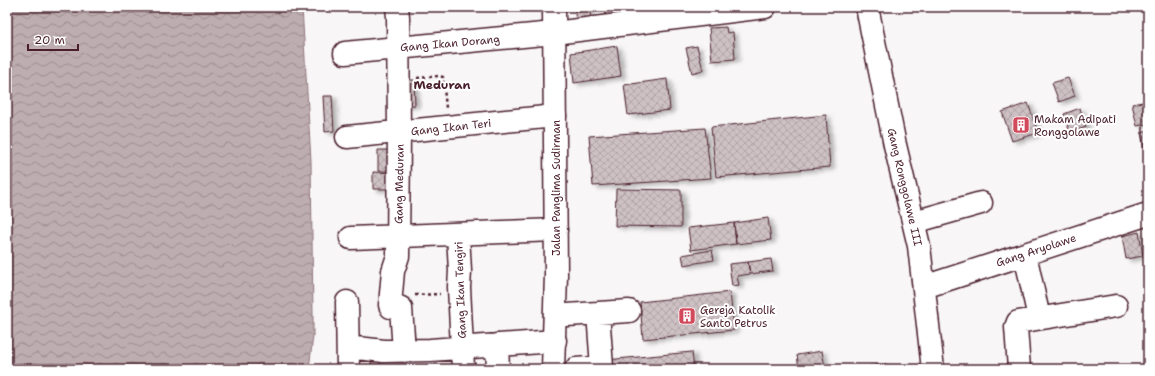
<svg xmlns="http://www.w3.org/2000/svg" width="1155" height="376" viewBox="0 0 1155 376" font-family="'Shantell Sans',sans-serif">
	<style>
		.water { fill: url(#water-waves); stroke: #8f747b }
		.building { fill: url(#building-cross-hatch); stroke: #4a1f2b; filter: url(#shadow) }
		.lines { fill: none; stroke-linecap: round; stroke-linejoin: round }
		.minor-casing { stroke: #4a1f2b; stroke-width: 25 }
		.highway-casing { stroke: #4a1f2b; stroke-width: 25 }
		.path { stroke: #4a1f2b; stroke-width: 2.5; stroke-dasharray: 3 3; stroke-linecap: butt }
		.minor { stroke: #fff; stroke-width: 22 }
		.highway { stroke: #fff; stroke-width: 22 }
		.labels { text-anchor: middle; stroke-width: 4; stroke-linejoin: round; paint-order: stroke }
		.street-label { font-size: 11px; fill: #4a1f2b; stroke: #fff }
		.poi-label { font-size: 11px; fill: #4a1f2b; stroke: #fff; text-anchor: start }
		.neighbourhood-label { font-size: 12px; font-weight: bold; fill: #4a1f2b; stroke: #fff }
	</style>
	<defs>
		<pattern id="water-waves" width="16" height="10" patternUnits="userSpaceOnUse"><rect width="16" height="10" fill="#bdadb0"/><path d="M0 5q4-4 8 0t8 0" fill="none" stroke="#9c8c8f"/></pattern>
		<pattern id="building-cross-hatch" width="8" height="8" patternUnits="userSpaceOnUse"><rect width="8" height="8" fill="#cdc1c4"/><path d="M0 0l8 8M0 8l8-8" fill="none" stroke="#b2a5a9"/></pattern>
		<filter id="shadow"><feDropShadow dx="4.5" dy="2.5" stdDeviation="2" flood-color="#0004"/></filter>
	</defs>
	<rect width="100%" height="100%" fill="#f8f6f7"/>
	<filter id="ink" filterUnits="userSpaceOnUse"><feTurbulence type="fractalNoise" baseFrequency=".025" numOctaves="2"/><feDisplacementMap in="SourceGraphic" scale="8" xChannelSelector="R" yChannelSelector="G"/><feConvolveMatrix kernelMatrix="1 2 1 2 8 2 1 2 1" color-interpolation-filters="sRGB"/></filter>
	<g filter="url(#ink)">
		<!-- water -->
		<path class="water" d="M7 7H302L311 161 313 316V336L309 369H7Z"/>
		<!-- building -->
		<path class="building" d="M574 7H589L591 19 576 21Z
			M605 7H663L664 11 606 18Z
			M726 27 727 33 733 32 735 59 712 61 709 28Z
			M617 46 621 76 574 83 571 53Z
			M697 46 703 70 692 73 686 48Z
			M1068 78 1075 96 1059 102 1052 83Z
			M667 79 670 110 628 115 624 85Z
			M400 80H414L415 105 400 106Z
			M323 96H332L334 131 325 132Z
			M1148 101V124L1137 126 1132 104Z
			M1028 103 1038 133 1012 141 1002 112Z
			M1080 108 1086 127 1070 133 1064 114Z
			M826 115 830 167 716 177 711 127Z
			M705 128 711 178 593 186 589 136Z
			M1148 131V147L1144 148 1141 133Z
			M378 150H394V171H378Z
			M373 172 396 173V189H373Z
			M616 189 681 190V227L615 226Z
			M768 218 771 240 736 244 734 223Z
			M734 223 736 244 691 250 688 228Z
			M1139 232 1143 256 1126 259 1122 236Z
			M712 250 714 260 684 265 682 255Z
			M771 259 773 271 750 274 748 262Z
			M748 262 750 274 737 276 739 285 732 286 729 264Z
			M730 292 734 330 643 339 640 302Z
			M822 351 825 367 813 369H799L797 355Z
			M692 352 694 369H606V360Z
			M371 358H380V369H371Z
			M886 364V369H869V366Z"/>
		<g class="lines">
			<defs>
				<path id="minor" d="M397 7 398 17 399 132 398 256 393 271 390 305 391 307H399L401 308 404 351
					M867 7 895 145 919 246 933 369
					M345 53 554 33 765 7
					M347 137 555 116
					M914 222 981 203
					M458 234 460 271 459 287 463 369
					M351 238 556 230
					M1025 254 1039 318
					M924 287 1148 214
					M347 302 348 369
					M555 315H567L629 311
					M497 345 498 369
					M348 347 384 351 430 350 555 341
					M576 369 602 367 598 313
					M1019 369 1016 327 1018 322 1116 306"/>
				<path id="highway" d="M553 369 556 275 554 7"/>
			</defs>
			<!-- minor casing -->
			<use href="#minor" class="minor-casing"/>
			<!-- highway casing -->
			<use href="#highway" class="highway-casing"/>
			<!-- path -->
			<path class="path" d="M417 78 439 76 443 77 446 108
				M415 295 440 294"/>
			<!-- minor -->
			<use href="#minor" class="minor"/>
			<!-- highway -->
			<use href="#highway" class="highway"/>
		</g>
	</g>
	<!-- icons -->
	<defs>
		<symbol id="building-square" viewBox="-11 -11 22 22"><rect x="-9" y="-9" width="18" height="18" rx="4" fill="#d1495b" stroke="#fff"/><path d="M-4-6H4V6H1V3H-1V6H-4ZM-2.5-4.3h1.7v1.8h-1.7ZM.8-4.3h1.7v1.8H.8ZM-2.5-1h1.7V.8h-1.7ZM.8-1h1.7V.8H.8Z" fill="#fff"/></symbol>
	</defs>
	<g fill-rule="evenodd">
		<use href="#building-square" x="1011" y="115" width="20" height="20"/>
		<use href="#building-square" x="677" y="306" width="20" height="20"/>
	</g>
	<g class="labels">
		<!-- street labels -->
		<g class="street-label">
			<text transform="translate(450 43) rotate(-5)" y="4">Gang Ikan Dorang</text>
			<text transform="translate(451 127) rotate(-6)" y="4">Gang Ikan Teri</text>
			<text transform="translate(399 184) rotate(-89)" y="4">Gang Meduran</text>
			<text transform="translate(905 187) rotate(77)" y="4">Gang Ronggolawe III</text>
			<text transform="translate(556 188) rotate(-90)" y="4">Jalan Panglima Sudirman</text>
			<text transform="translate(1036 250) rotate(-18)" y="4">Gang Aryolawe</text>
			<text transform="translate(460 290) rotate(-92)" y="4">Gang Ikan Tengiri</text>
		</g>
		<!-- poi labels -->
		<g class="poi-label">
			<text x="1034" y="123">Makam Adipati<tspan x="1034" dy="13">Ronggolawe</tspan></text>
			<text x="700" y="314">Gereja Katolik<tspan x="700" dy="13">Santo Petrus</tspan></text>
		</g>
		<!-- neighbourhood labels -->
		<g class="neighbourhood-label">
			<text x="442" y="89">Meduran</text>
		</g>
	</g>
	<!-- margin -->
	<rect width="1155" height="376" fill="none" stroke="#fff" stroke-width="24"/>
	<rect x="12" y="12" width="1131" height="352" fill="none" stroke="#4a1f2b" stroke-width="1.5" filter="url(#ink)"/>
	<!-- scale -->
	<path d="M28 44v6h50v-6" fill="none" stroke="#4a1f2b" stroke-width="2"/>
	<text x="34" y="44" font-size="12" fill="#4a1f2b" stroke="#ffffff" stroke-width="3" paint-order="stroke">20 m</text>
</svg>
